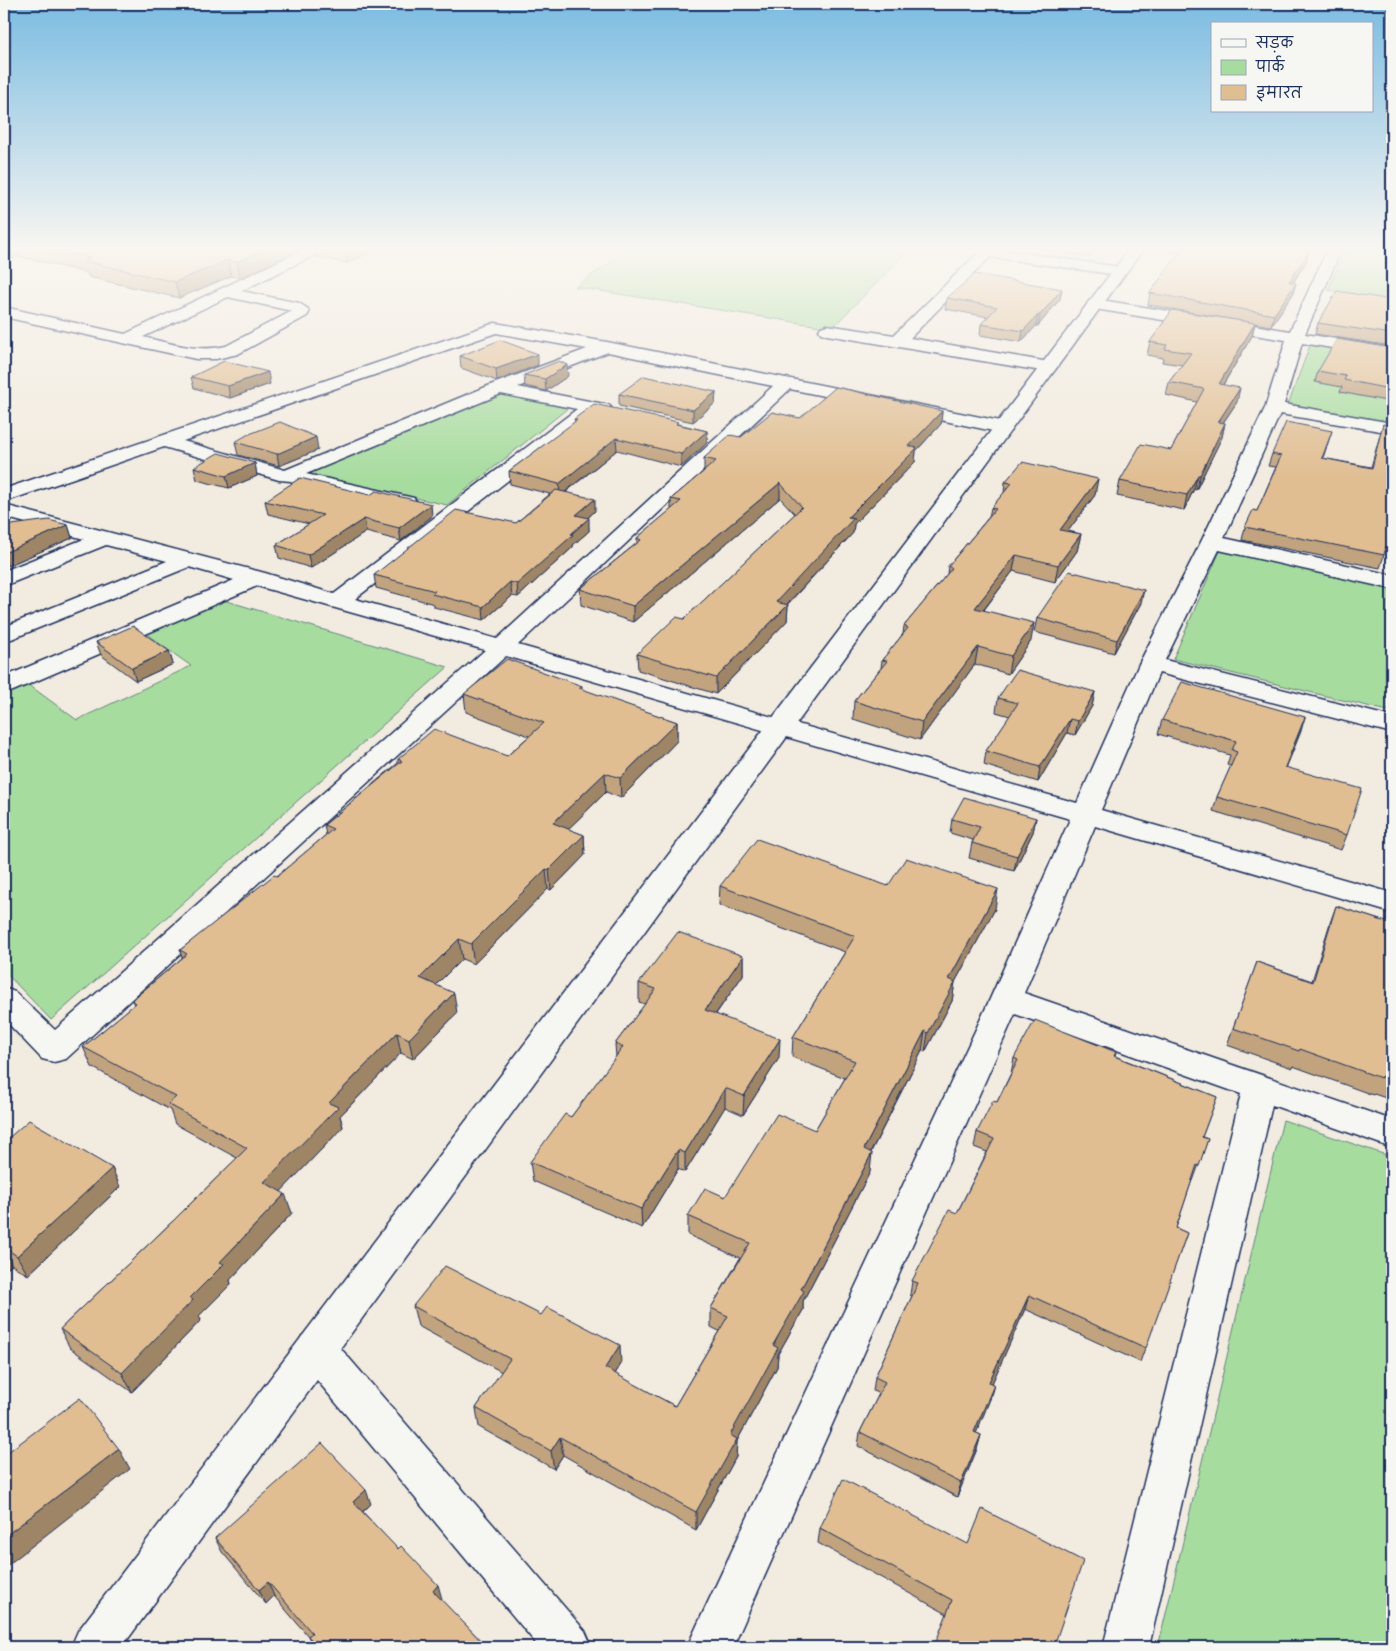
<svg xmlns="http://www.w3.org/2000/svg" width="1396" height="1651" viewBox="0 0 1396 1651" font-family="'Balsamiq Sans','Playpen Sans Deva',sans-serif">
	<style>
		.green { fill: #a7dc9f; stroke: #61867e }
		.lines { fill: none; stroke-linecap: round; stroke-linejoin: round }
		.street-casing { stroke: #1b2f5e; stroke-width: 3 }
		.secondary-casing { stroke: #1b2f5e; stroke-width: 3 }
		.street { fill: #f6f6f2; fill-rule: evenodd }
		.secondary { fill: #f6f6f2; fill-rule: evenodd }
		.wall { fill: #c1a37e; stroke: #1b2f5e }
		.shaded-wall { fill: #9d8566; stroke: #1b2f5e }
		.building { fill: #e0be92; stroke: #1b2f5e }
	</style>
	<rect width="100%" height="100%" fill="#f2ebdf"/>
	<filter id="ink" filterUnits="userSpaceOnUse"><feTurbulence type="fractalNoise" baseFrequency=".02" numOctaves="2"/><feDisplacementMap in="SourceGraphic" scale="10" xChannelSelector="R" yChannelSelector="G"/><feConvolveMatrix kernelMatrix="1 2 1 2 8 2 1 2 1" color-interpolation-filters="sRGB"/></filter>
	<g filter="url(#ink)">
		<!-- green -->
		<path class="green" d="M631 248H911L832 328 575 287Z
			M1346 248H1392V300L1328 290Z
			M1310 345 1392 358V424L1288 405Z
			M498 394 568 408 447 505 305 473Z
			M1220 551 1392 588V712L1173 659Z
			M220 599 448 667 51 1020 4 971V692L26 683 77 720 191 666 142 631Z
			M1283 1120 1392 1157V1647H1158Z"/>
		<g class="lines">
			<defs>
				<path id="street" d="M307 248H325L323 251 241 291 299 303 308 309 309 313 307 316 238 354 216 359H196L4 317V307L125 334ZM228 297 292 311 226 346C198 353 170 343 143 337Z
					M983 248H998L997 249 1119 267 1124 268 1126 271 1124 274 1119 275 990 257 910 338 1054 363 1057 367 1054 371 1048 372 827 335 821 333 819 330 821 327 827 325 894 335Z
					M1328 248H1342L1305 334 1392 348V358L1302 343 1284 404 1392 423V433L1280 414 1224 538 1392 575V589L1219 550 1165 660 1392 717V733L1159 673 1101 810 1392 893V913L1095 826 1024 993 1392 1120V1148L1272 1105 1149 1647H1103L1241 1094 1015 1014 733 1647H687L990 999 1070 819 506 656 66 1059 54 1062 42 1059 4 1019V988L15 992 55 1030 485 650 257 586 13 691 4 693V677L234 580 189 567 4 642V627L167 561 106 545 4 586V571L84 539 4 517V505L265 573 334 594 577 409 501 394 306 474 414 498 417 502 414 506 407 508 300 485 293 483 291 481 279 480 164 447 4 502V489L495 323 607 342 1010 423 1012 427 1010 431 1003 433 790 389 518 645 1077 803 1139 664 1201 542 1265 408 1286 340 1095 309 1089 307 1087 304 1089 301 1095 299 1290 331ZM496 333 587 349 493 384 285 470 183 441ZM608 352 773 386 497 639 355 599 595 413 603 414 609 413 612 409 609 405 518 387Z
					M316 1331 330 1336 585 1631 592 1647H539L302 1362 296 1349 302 1336Z"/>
				<path id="secondary" d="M1130 248H1144L122 1647H71L78 1631Z"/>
			</defs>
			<!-- street casing -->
			<use href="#street" class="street-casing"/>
			<!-- secondary casing -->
			<use href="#secondary" class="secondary-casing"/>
			<!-- street -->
			<use href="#street" class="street"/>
			<!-- secondary -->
			<use href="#secondary" class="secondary"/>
		</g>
		<!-- wall -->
		<path class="wall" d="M4 248H304L240 278 231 276 179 298 89 277 87 273 19 256 4 262Z
			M314 248H380L347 263 316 257Z
			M1050 248H1096L1089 257 1050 251Z
			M1168 248H1310L1308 251 1306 262 1293 283V294L1271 326 1148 305 1150 293 1180 253 1168 251Z
			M1062 289 1060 299 1038 326H1036L1021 342 980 335 981 324 988 317 945 309 947 298Z
			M1392 300V346L1315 334 1318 323Z
			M1255 323 1252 336 1223 385 1237 402 1223 423H1225L1222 437 1196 490 1194 489 1184 510 1117 496 1120 481 1171 450 1197 402 1166 395 1169 382 1182 365 1162 362 1163 358 1147 355 1150 342Z
			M1392 348V389L1386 401 1340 392 1342 387 1315 382 1318 371Z
			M460 356 538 365 497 381 461 368Z
			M524 375 568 376 546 391 525 386Z
			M191 377 270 384 230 398 194 388Z
			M716 392 715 403 693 422 619 406V394Z
			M942 411 941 424 916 451 915 462 854 524 853 533 787 605H788L787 621 716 694 638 670 637 654 684 619 795 514 780 498 633 622 581 605 580 589 637 543V538L671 510V499L704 471V458L741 437 800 418Z
			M574 419 678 424 707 431V443L681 467 617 450 566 492 595 511 588 518 589 531 573 545V547L518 597 512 596 484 620 434 607V604L376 588 374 575 516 523 550 494 510 484 509 471 575 422Z
			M1383 424 1384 555 1380 568 1242 540 1245 527 1257 511 1276 467 1268 466 1272 454 1332 431 1323 458 1371 467Z
			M235 442 318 450 279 466 238 455Z
			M255 463 257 476 229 488 197 480 194 467Z
			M1005 482 1095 495 1068 531 1081 534 1077 551 1055 582 1013 571 984 610 1031 641 1008 674 975 664 920 740 853 719 854 701 881 668 882 660 903 634 904 626 947 574 948 566 989 517 991 508 1004 493Z
			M265 501 432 516 401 541 366 532 311 568 279 558 276 545 309 524 268 514Z
			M68 525 72 538 7 566 4 564V526Z
			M1141 603 1114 653 1034 632 1037 618Z
			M96 642 169 651 173 664 136 681 101 655Z
			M582 686V690L677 722V741L621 798 606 792 568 829 584 835 585 855 551 890 548 889 474 964 462 959 436 985 457 1013 413 1059 401 1053 340 1116 343 1127 281 1191 292 1213 230 1280 231 1284 199 1316 201 1320 132 1392 70 1348 60 1329 174 1220 237 1158 175 1124 170 1110 92 1067 83 1047 134 1005 132 1000 182 958 180 950 277 876 326 835 324 825 398 763V759L507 756 529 736 466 712 464 694Z
			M1095 692 1092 706 1075 735 1067 733 1038 782 984 765 986 751 1010 716 996 712 998 698Z
			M1162 720 1301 731 1286 767 1347 835 1341 850 1213 811 1217 797 1231 766 1227 765 1230 755 1158 734Z
			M1036 818 1033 832 1014 871 969 858 972 843 973 840 950 833 952 819Z
			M720 886H888L995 909 955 982 952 1001 925 1052 922 1051 871 1152 870 1172 803 1301V1310L778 1354 777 1367 737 1441 736 1457 696 1530 563 1455 554 1469 479 1427 476 1408 502 1372 418 1326 413 1306 621 1364 615 1374 675 1406 719 1331 711 1327V1308L740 1258 688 1235V1216L725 1197 815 1130 845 1078 792 1057 793 1037 845 952 719 905Z
			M1336 906 1392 924V1100L1374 1094 1373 1095 1293 1066 1292 1068 1227 1045 1257 962 1312 981 1330 923Z
			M743 956V975L716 1014 779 1058 743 1115 725 1107 685 1172 678 1169 642 1228 533 1181 530 1162 571 1117 616 1057 615 1044 645 1004 639 1002V983Z
			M1116 1052 1115 1056 1217 1097 1202 1137 1208 1139 1193 1181 1192 1180 1176 1228 1187 1233 1140 1362 1025 1309 992 1383 990 1399 976 1433 981 1435 977 1449 957 1497 858 1446 860 1432 879 1394 873 1391 875 1377 912 1296 910 1295 912 1281 957 1213 987 1152 974 1147 977 1132 997 1102 1011 1073 1014 1058Z
			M4 1142 112 1168 120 1187 28 1275 12 1265 4 1271Z
			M371 1504 363 1512 442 1599 441 1600 487 1647H313L308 1636 274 1596 266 1604 222 1552 215 1538Z
			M820 1528 1054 1646 947 1614 818 1543Z"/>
		<!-- shaded-wall -->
		<path class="shaded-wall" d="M4 248H16L19 256 4 262Z
			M267 248H304L240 278 237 262Z
			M345 248H380L347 263Z
			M1090 248H1096L1089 257Z
			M1307 248H1310L1305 257 1309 251 1306 262 1286 293 1289 282Z
			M228 260 231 276 179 298 175 282Z
			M1296 283 1293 294 1271 326 1274 315Z
			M1062 289 1060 299 1038 326 1040 315Z
			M1038 315 1036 326 1021 342 1023 331Z
			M1255 323 1252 336 1215 398 1219 384Z
			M538 354V365L497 381 496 369Z
			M567 365 568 376 546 391 545 379Z
			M268 372 270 384 230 398 228 386Z
			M1392 385V389L1386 401 1390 389Z
			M1240 388 1237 402 1214 436 1218 422Z
			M716 392 715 403 693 422V410Z
			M942 411 941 424 916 451 915 462 854 524 853 533 775 617 776 602 909 446Z
			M1225 423 1222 437 1196 490 1200 475Z
			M707 431V443L681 467V454Z
			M316 437 318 450 279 466 277 454Z
			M616 438 617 450 560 496 559 484Z
			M255 463 257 476 229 488 226 476Z
			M1198 475 1194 489 1184 510 1187 495Z
			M1098 479 1095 495 1057 546 1060 530Z
			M780 483V498L633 622V606Z
			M595 499V511L577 528 576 515Z
			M431 504 432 516 401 541 399 528Z
			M589 518V531L573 545V547L518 597 517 584Z
			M364 519 366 532 311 568 308 555Z
			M68 525 72 538 7 566 4 556V553Z
			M1081 534 1077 551 1055 582 1058 565Z
			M1016 555 1013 571 972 625 975 608Z
			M510 582 512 596 484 620 483 607Z
			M1144 590 1141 603 1114 653 1117 640Z
			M788 605 787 621 716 694V678Z
			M1034 623 1031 641 1008 674 1011 656Z
			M978 647 975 664 920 740 922 722Z
			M169 651 173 664 136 681 132 668Z
			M1095 692 1092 706 1075 735 1078 721Z
			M1305 717 1301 731 1281 781 1285 767Z
			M1070 719 1067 733 1038 782 1040 767Z
			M677 722V741L621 798 620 778Z
			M605 773 606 792 554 843 553 823Z
			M1036 818 1033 832 1014 871 1017 856Z
			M584 835 585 855 551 890 549 870Z
			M546 869 548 889 474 964 471 944Z
			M998 889 995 909 955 982 952 1001 925 1052 928 1033 949 979Z
			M459 939 462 959 423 998 420 978Z
			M743 956V975L705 1029V1010Z
			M454 993 457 1013 413 1059 409 1039Z
			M925 1031 922 1051 862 1169 864 1149Z
			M397 1033 401 1053 340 1116 343 1127 271 1202 264 1182 329 1103Z
			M780 1039 779 1058 743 1115 744 1096Z
			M725 1088V1107L685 1172V1153Z
			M678 1150V1169L642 1228 641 1209Z
			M872 1153 870 1172 803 1301V1310L778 1354 777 1367 737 1441 736 1457 696 1530V1512L730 1435 801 1289Z
			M112 1168 120 1187 28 1275 17 1256Z
			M285 1194 292 1213 230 1280 231 1284 199 1316 201 1320 132 1392 122 1373 190 1298 220 1262Z
			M4 1249 12 1265 4 1271Z
			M1029 1295 1025 1309 986 1397 989 1382Z
			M620 1345 621 1364 607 1387 605 1368Z
			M994 1385 990 1399 971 1446 974 1432Z
			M981 1435 977 1449 957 1497 961 1483Z
			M560 1437 563 1455 554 1469 551 1451Z
			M119 1449 130 1469 4 1568V1537Z
			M366 1490 371 1504 358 1516 353 1502Z
			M268 1582 274 1596 266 1604 259 1590Z
			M438 1585 442 1599 437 1605 433 1591Z"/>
		<!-- building -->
		<path class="building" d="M44 248H267L237 262 228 260 175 282 84 261 90 258Z
			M1183 248H1307L1305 251H1309L1289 282 1296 283 1274 315 1150 293Z
			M975 274 1062 289 1040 315H1038L1023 331 981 324 997 307 947 298Z
			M1337 291 1392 300V334L1318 323Z
			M1172 310 1255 323 1219 384 1240 388 1218 422 1225 423 1200 475H1198L1187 495 1120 481 1141 444 1171 450 1204 389 1169 382 1191 353 1165 349 1167 345 1150 342Z
			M1337 339 1392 348V385L1390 389 1344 380 1346 376 1318 371Z
			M500 340 538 354 496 369 460 356Z
			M224 361 268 372 228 386 191 377Z
			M559 361 567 365 545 379 524 375Z
			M644 376 716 392 693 410 619 394Z
			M836 387 942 411 909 446 917 448 848 517 854 518 776 602 788 605 716 678 637 654 676 617 684 619 802 507 780 483 633 606 580 589 641 540 637 538 681 501 671 499 716 461 704 458 730 435 741 437 772 412 800 418Z
			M594 404 678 422 676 424 707 431 681 454 616 438 559 484 509 471 577 420 574 419Z
			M280 422 316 437 277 454 235 442 247 435Z
			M1286 422 1332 431 1322 458 1372 468 1383 424 1392 426V523L1384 555 1245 527 1253 510 1257 511 1281 456 1272 454Z
			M218 453 255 463 226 476 194 467Z
			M1022 462 1098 479 1060 530 1081 534 1058 565 1016 555 975 608 1034 623 1011 656 978 647 922 722 854 701 887 661 882 660 908 628 904 626 952 568 948 566 996 509 991 508 1012 483 1005 482Z
			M300 478 370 495 376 491 431 504 399 528 364 519 308 555 276 545 323 515 265 501Z
			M556 490 595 499 576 515 589 518 571 534 573 535 517 584 510 582 483 607 432 594 435 591 374 575 456 510 516 523Z
			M49 520 68 525 4 553V526Z
			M1069 571 1144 590 1117 640 1037 618Z
			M133 626 169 651 132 668 96 642Z
			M507 659 582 686 579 688 677 722 620 778 605 773 553 823 584 835 549 870 546 869 471 944 459 939 420 978 454 993 409 1039 397 1033 329 1103 338 1107 264 1182 285 1194 220 1262 224 1264 190 1298 193 1300 122 1373 60 1329 174 1220 247 1148 168 1104 176 1097 83 1047 136 1003 132 1000 187 954 180 950 274 875 277 876 333 829 324 825 402 761 398 759 434 729 507 756 544 723 464 694Z
			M1017 670 1095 692 1078 721 1070 719 1040 767 986 751 1018 703 998 698Z
			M1182 682 1305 717 1285 767 1362 789 1347 835 1217 797 1237 752 1232 750 1236 741 1162 720Z
			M964 797 1036 818 1017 856 972 843 980 827 952 819Z
			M757 839 888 886 906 858 998 889 949 979 955 982 928 1033 925 1031 864 1149 872 1153 801 1289 804 1291 773 1345 778 1348 730 1435 737 1439 696 1512 560 1437 551 1451 476 1408 510 1359 413 1306 445 1266 541 1315 547 1307 620 1345 605 1368 675 1406 728 1316 711 1308 750 1243 688 1216 705 1188 725 1197 777 1114 815 1130 855 1061 793 1037 855 936 720 886Z
			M1336 906 1392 924V1080L1381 1076V1078L1300 1049 1299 1051 1233 1028 1257 962 1313 982Z
			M678 932 743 956 705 1010 780 1039 744 1096 725 1088 685 1153 678 1150 641 1209 530 1162 565 1114 571 1117 623 1047 615 1044 656 989 639 983Z
			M1035 1020 1116 1052 1114 1056 1217 1097 1202 1137 1208 1139 1199 1166 1197 1165 1176 1228 1187 1233 1146 1348 1029 1295 989 1382 994 1385 974 1432 981 1435 961 1483 860 1432 885 1382 875 1377 918 1283 912 1281 949 1210 957 1213 994 1139 977 1132 993 1101 997 1102 1018 1060 1014 1058Z
			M29 1120 112 1168 17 1256 4 1247V1142Z
			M80 1398 119 1449 4 1537V1455Z
			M322 1443 366 1490 353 1502 398 1549 401 1546 438 1585 433 1591 487 1647H318L308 1636 312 1633 268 1582 259 1590 215 1538Z
			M843 1479 968 1544 982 1509 1083 1561 1054 1646 1056 1647H934L952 1600 820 1528Z"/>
	</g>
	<!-- sky -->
	<linearGradient id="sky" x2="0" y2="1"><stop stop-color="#7bbce1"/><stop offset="0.52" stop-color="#f9f6f1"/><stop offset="1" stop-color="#f9f6f1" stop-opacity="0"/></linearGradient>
	<rect width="1396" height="479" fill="url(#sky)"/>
	<!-- margin -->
	<rect width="1396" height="1651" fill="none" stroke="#f6f6f2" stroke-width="20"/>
	<rect x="10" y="10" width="1376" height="1631" fill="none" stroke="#1b2f5e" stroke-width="2" filter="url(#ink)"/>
	<!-- legend -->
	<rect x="1211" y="22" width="162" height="90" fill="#f6f6f2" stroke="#9ea6b7"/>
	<rect x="1221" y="39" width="25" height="8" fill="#f6f6f2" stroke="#9ea6b7"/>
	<text x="1256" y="48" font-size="15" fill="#1b2f5e">सड़क</text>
	<rect x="1221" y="60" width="25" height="15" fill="#a7dc9f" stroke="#9ea6b7"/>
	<text x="1256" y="72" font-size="15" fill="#1b2f5e">पार्क</text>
	<rect x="1221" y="85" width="25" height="15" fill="#e0be92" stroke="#9ea6b7"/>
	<text x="1256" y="98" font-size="15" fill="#1b2f5e">इमारत</text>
</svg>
